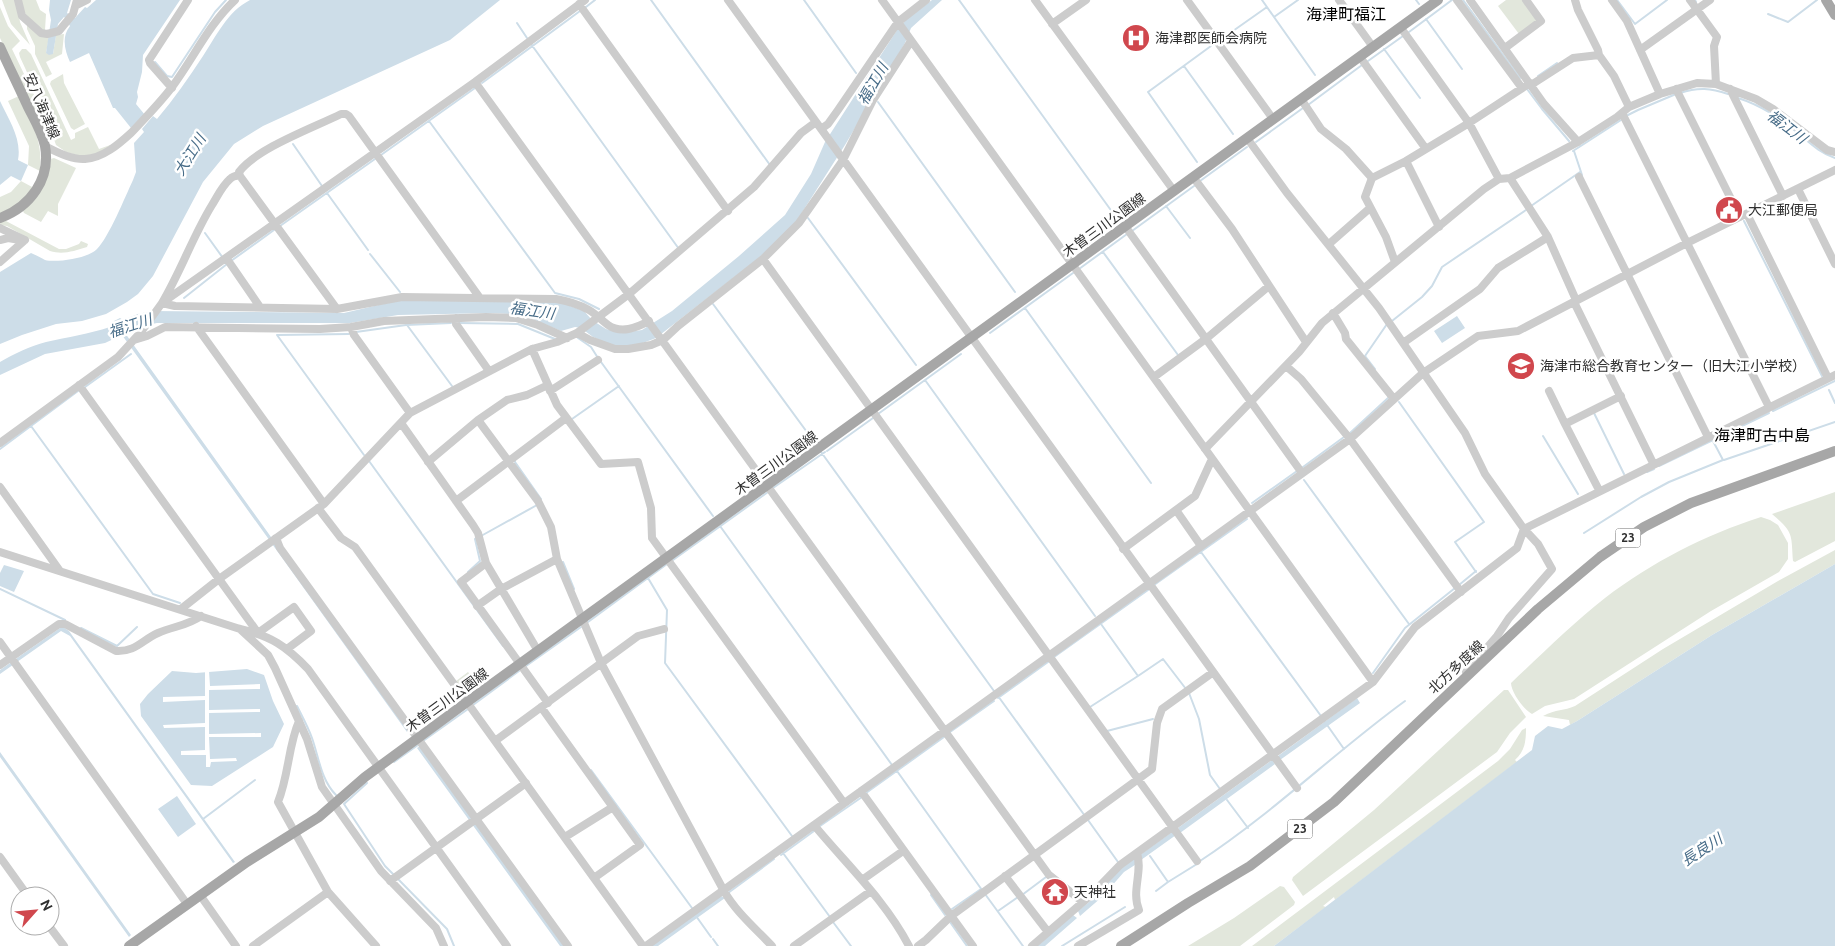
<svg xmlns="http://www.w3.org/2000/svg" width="1835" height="946" viewBox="0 0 1835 946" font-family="Ubuntu,'Noto Sans JP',sans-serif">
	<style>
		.green { fill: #e2e7dc }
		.water { fill: #cddde8 }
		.pier { fill: #fff }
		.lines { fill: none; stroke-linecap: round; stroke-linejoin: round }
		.stream { stroke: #cddde8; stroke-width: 2 }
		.minor { stroke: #ccc; stroke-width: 8 }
		.major { stroke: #a7a7a7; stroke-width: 10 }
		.labels { text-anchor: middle; stroke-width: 5; stroke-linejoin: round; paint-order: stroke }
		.shield { fill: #fff; stroke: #6d6d6d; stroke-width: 1 }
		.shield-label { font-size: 12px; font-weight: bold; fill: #2f2f2f }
		.poi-label { font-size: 14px; fill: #2f2f2f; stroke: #fff; text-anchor: start }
		.street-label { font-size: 14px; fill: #2f2f2f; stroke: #fff }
		.water-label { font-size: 15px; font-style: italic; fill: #476c88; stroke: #fff }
		.quarter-label { font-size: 16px; fill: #000; stroke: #fff }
	</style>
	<rect width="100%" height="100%" fill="#fff"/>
	<!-- green -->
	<path class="green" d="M2 0H16L20 22 30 45 11 24Z
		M20 0H36L40 10 46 14 45 30 42 31C31 21 23 15 20 0Z
		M1506 0H1522L1537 21 1519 34 1498 6Z
		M0 7 8 26 20 41 12 49 37 101 47 137 0 38Z
		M27 25H30L49 37 46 53 53 54 56 35 64 34 62 54 46 62 52 74 46 77 35 54V46L27 29Z
		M22 49H26L31 54 71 140 75 138V133L88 127 99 149 113 144 97 154 84 157 66 152 56 145 42 105 20 57 19 53Z
		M63 74 64 83 85 124 74 130 71 128 50 84 51 81Z
		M19 96C32 123 43 140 40 171L28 165 29 146 8 101Z
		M54 158 76 168 58 204V216L48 211 41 222 24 213 23 211C39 195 49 182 50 159Z
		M21 181 34 188 22 202 0 214V197L11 192Z
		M6 221 59 249H66L79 244 81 241 88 244 87 247C74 251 63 255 50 251L7 226 0 225V222Z
		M1835 492V541L1795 562 1793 561C1791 534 1794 533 1772 514Z
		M1761 517 1770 520 1778 525 1788 543V559L1779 572 1711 611 1574 699 1545 706 1532 714C1524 710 1511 692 1511 683 1542 654 1572 624 1605 598 1652 562 1705 535 1761 517Z
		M1835 550V564L1712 635 1577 721 1570 725 1569 720 1543 716C1556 709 1564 711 1575 706L1663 649 1778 581Z
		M468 672 479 686 466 695 456 681Z
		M1504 690H1508L1526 717 1510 733 1497 752 1303 896 1292 880 1293 877 1374 810Z
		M1526 728C1526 741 1525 751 1515 760L1517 762 1335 900 1334 897 1323 906 1326 907 1274 946H1252L1498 761 1510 749 1522 730Z
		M1280 886 1284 887 1295 902 1294 905 1240 946H1188L1234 918Z"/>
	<!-- water -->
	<path class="water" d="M50 0H71L67 13 70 15 66 19 64 17 58 24 53 54 49 55 46 53 51 20 49 10Z
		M96 0H180L143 55 142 72 137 92 138 97 136 104 145 115 136 126 134 125 131 128 115 108H113L89 53 70 62C65 51 61 37 70 26L68 23 73 17 75 18 85 7 87 8Z
		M250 0H500L450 40 263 126 234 144 203 182 153 276 138 294 127 302 106 314 82 321 56 324 22 335 0 344V272L31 253C36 255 41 258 45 260 57 263 89 258 97 249 109 237 125 197 133 180L136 172 134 143 144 132 142 129 153 116 157 119C174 99 189 77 203 56 217 35 227 12 250 0Z
		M932 0H942L911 28 905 43 845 145 794 225 778 242 755 261 656 338 640 344 624 346 612 345 593 337 581 328 575 327 561 331 530 318 512 314 491 313 398 315 350 323H157L142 326 125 333 409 730 407 732 122 335 105 343 45 354 0 375V362C14 354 30 346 46 342 68 337 89 334 110 327V323L120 318 123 320 138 314 152 311 344 313 400 300 559 302 584 311 592 320 606 329 622 333 642 330 672 311 739 256 785 215 811 174 825 142 897 30 907 19Z
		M0 101C9 120 22 139 18 160L28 165 21 181 11 176 0 185Z
		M1457 316 1465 328 1442 343 1434 331Z
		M1835 564V946H1274L1532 750 1535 736 1548 726 1562 729 1577 721 1712 635Z
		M4 565 24 571 14 592 0 586V573Z
		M63 627 69 631 235 862 233 863 70 636 61 631 0 674V670L60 628Z
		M247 669 264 675 273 701 284 724 273 747 212 786 191 785 141 716 140 704 148 694 172 671 196 673Z
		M1357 698 1360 703 1280 760 1278 756Z
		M420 746 564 946H560L417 748Z
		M0 752 131 935 129 937 0 757Z
		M1272 760 1275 764 1180 833 1178 828Z
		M177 796 196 824 178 837 158 809Z
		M1172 832 1176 835 1141 860 1140 855Z
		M1135 858 1138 863 1124 872 1102 897 1080 916 1078 911 1099 894 1120 868Z
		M721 896 725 898 658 946H651Z
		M1073 915 1077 918 1045 946H1037Z"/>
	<!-- pier -->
	<path class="pier" d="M205 671H209L210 686 260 684V689L209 690V710L260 709V712L209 713V734L261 733V737H209L210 759 236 758 237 761 211 762 210 767H206V755H181V751L205 750V727L164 728 163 725 205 723V700L163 702V697L205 696Z"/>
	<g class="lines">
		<!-- stream -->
		<path class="stream" d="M651 0 770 165
			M804 0 856 73
			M959 0 1118 220
			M1262 0 1274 17 1298 0
			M1416 0 1419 4
			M1463 0 1520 78
			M1617 0 1635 24 1667 0
			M1695 0 1696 2
			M586 7 595 0
			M1768 14 1788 22 1817 0
			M1274 17 1315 75
			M1426 19 1462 69
			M517 23 527 38
			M1409 32 1452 0
			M1223 38 1267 7
			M531 44 679 249
			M1384 49 1420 98
			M1368 61 1403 36
			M155 62 167 76 172 77 215 12 226 0
			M1184 66 1233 134
			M1538 76 1557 63
			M482 83 580 11
			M1527 89 1542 109 1569 141
			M1680 93C1698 87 1711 88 1728 94
			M1738 98C1763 106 1779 118 1799 134 1811 144 1820 153 1835 158
			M878 102 1015 292
			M1308 105 1362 65
			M1628 115 1638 110 1676 94
			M429 121 555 293 579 299 599 309
			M1256 142 1303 108
			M293 144 322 186
			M1573 151 1621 120
			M1574 151 1582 175
			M381 155 475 88
			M1197 162 1148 92 1211 46
			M1200 181 1247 147
			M327 193 368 250
			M1166 206 1190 238
			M1531 206 1580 172
			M808 218 916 365
			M1744 221 1822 376
			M280 226 375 159
			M1132 231 1194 186
			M205 233 223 258
			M1103 252 1178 355
			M370 254 400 292
			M231 261 274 230
			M1079 269 1127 234
			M184 298 227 264
			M713 304 815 443
			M1025 308 1151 483
			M1392 321 1422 297 1432 286 1442 267 1526 210
			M459 323 518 324 555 339
			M407 325 452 386
			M356 332 406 325 451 323
			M990 333 1073 273
			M277 335 364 455
			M277 335 349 334
			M578 338 591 347 598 358
			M601 362 713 516
			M1375 369 1365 356 1387 324
			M925 380 1095 616
			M85 387 131 354
			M1829 390 1835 403
			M1399 402 1484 522 1455 542 1476 572
			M1773 411 1835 381
			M1594 413 1624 474
			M878 414 961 354
			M572 419 619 386
			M31 426 153 594 180 603
			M1350 433 1388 398
			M1543 436 1578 494
			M0 449 78 391
			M827 451 873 418
			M821 452 994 691
			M515 460V462L541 499
			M1724 460 1835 422
			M369 461 503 646
			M1659 466 1769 413
			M1303 467 1344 437
			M1647 472 1654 469
			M1304 480 1409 624
			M773 488 825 452
			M1252 503 1297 471
			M720 526 892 765
			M1584 533 1641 497 1669 482 1723 460 1713 441
			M481 536 537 505
			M1201 552 1321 716
			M673 560 768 492
			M563 562 574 589
			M468 572 480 561 475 539 476 538
			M648 578 667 610 665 663 792 836
			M1154 585 1247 519
			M1459 585 1476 571
			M0 589 65 620
			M588 622 667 564
			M1101 624 1138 676 1163 659 1186 689
			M81 628 117 646 137 627
			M1054 657 1148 590
			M526 666 581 627
			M1373 673 1405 628 1455 588
			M1189 693 1199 719 1210 775 1220 789
			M998 696 1085 816
			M998 698 1048 662
			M473 705 519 671
			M297 706C302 716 308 727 312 738 319 758 321 780 336 795
			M1090 707 1138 676
			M1325 722 1344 749
			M1107 731 1153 719
			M950 732 994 701
			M423 741 468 709
			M394 762 418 745
			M591 770 692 908
			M897 771 982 890
			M367 783 344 804 385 866 394 875
			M866 793 944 737
			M1227 800 1248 828
			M203 819 255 780
			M1088 820 1118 862
			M820 826 862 797
			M783 853 830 917
			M781 855 814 831
			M1150 856 1168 882 1156 891
			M1200 861C1273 813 1335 752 1405 701
			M398 879 447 929 454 946
			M1168 882 1197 864
			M728 893 774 859
			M985 894 1023 946
			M931 895 945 915
			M1022 895 1046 877
			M952 909 981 889
			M998 911 1018 897
			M696 916 711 937
			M833 922 851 946
			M950 922 967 946
			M713 939 718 946
			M1062 946 1125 907"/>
		<!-- minor -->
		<path class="minor" d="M18 0 22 16 41 33 47 34 59 31 63 26 73 14 77 0
			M728 0 1297 788
			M882 0 1373 682
			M1035 0 1174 191
			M1187 0 1273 119
			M1339 0 1373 47
			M1457 0 1522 88
			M1470 0 1544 104 1578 142
			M1575 0 1578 10 1598 50 1599 55
			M1612 0 1627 21 1660 94
			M1690 0 1717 37 1714 46 1716 84
			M579 4 728 211
			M77 5 87 0
			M1052 24 1086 0
			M1401 28 1469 123 1499 179
			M1505 48 1541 21 1526 0
			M1640 50 1710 0
			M1360 57 1426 149
			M475 82 1049 875 1083 902
			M1531 85 1573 58 1599 55 1614 76 1629 107
			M172 88 150 63 149 60 188 0
			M1676 89 1740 217
			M1730 89 1783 196
			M1301 99 1321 129 1346 149 1372 178 1406 161 1439 227
			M1622 113 1769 407
			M821 129 828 124 838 110 898 22 926 0
			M1247 138 1287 193 1379 308 1465 433 1485 474 1524 529 1538 544 1552 569 1509 618 1497 636 1466 672
			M45 146C56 152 72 160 85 159 103 158 119 144 131 133 145 118 160 103 172 87 193 59 209 24 235 0
			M1406 161 1469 123 1530 83
			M240 176 239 172C257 148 313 128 341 114H346L349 116 480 298
			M1193 177 1232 229 1306 342
			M1579 177 1708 437
			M1372 178 1365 197 1386 237 1395 262
			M1510 178 1548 237 1576 300
			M1798 189 1835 264
			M1747 214 1828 378
			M1125 226 1302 473
			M0 228 25 240
			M0 240 8 238 20 240
			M1329 244 1370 208
			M227 259 260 307
			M763 259 1197 861
			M0 262 25 240
			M1574 302 1653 463
			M337 309 240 176C236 175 233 176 230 179 222 186 217 197 212 205 193 236 181 271 162 303L175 306 337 309 402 297 556 299C568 301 578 304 589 310 596 314 601 320 608 325 621 334 636 328 649 321
			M1333 313 1345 333 1346 339 1394 399
			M456 318V324L489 371
			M196 326 324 504
			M351 327 354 335 410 413
			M577 333 590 340 615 349H628L651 345 663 340 678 326 763 259 799 223 843 160 873 100 911 41
			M134 340 147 336 165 327 320 329 351 327 384 321 486 317 516 318 538 325 567 338
			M1403 343 1480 289 1498 268 1548 237
			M532 349 557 405 601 464 638 462 651 508 652 538 844 803
			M1286 366 1301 379 1350 439 1461 592
			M1154 377 1207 338 1269 286
			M79 385 258 633 294 607 311 631 287 649
			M550 391 598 360
			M1549 391 1565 424
			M478 420 538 501 551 527 557 559 601 663 724 891C736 912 755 928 772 946
			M401 423 473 525 478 533 486 563 461 582 548 703
			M0 443 118 357 141 332 162 303 475 82 585 0
			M1205 449 1299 352 1322 323 1484 189 1499 179 1510 178 1578 142 1617 117 1629 107 1660 94 1697 83 1716 84 1756 99 1773 109 1827 150 1835 152
			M428 462 478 420 507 400 527 395 548 385
			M0 487 60 571
			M1599 490 1565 424 1621 396
			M456 501 566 418
			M318 508 341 538 355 547 643 946
			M1176 510 1201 546
			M276 538 280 548 568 946
			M1123 549 1195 496 1212 459
			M0 552 240 629C271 636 286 646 308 669L507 946
			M486 563 538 651
			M477 606 501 589 557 559
			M181 609 219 579 324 504 410 413 532 349 557 342 577 333 629 294 754 187 801 133 816 122
			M240 629 268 655 275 668 307 739 322 787 381 871 436 928 444 946
			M0 642 187 904
			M0 665 59 624H65L116 651C136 652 142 640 158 633 174 626 187 626 201 616
			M541 707 640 845 594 878
			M299 721C288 746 289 775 278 802L328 892 376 946
			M495 741 638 636 664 629
			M861 791 973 946
			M814 825C847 865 885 900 909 946
			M565 837 613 807
			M0 857 28 896
			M1005 876 1048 932
			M862 880 903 851
			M390 881 526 783
			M200 895 236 946
			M49 926 64 946
			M253 946 328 892
			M646 946 1350 439 1423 373 1478 336 1518 331 1687 243 1835 170
			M794 946 871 891
			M918 946 926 940 951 916 1152 769 1157 723 1162 709 1212 673
			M1032 946 1090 896 1120 865 1373 682 1415 627 1517 548 1524 529 1835 375
			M1078 946 1139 910C1131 891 1143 872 1137 853"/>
		<!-- major -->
		<path class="major" d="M1826 0 1835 15
			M0 47C9 67 19 87 28 107 34 119 42 132 45 146 51 179 30 207 0 218
			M129 946 247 862 319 817 365 777 467 702 1438 0
			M1121 946 1188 903 1250 866 1334 802 1538 609 1600 557 1644 527 1691 503 1835 451"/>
	</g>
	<!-- icons -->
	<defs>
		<symbol id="hospital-disc" viewBox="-11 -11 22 22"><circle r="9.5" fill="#d0474d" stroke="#fff"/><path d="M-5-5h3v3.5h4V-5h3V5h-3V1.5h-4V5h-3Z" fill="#fff"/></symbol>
		<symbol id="civic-disc" viewBox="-11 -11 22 22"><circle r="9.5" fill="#d0474d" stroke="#fff"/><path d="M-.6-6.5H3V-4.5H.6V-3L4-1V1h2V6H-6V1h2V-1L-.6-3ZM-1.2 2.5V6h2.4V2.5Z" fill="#fff"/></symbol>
		<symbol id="school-disc" viewBox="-11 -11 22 22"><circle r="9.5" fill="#d0474d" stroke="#fff"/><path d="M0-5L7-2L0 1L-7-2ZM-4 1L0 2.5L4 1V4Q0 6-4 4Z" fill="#fff"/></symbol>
		<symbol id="temple-disc" viewBox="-11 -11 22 22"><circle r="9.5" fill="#d0474d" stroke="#fff"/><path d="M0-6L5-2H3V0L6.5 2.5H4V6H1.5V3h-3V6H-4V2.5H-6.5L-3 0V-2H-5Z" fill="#fff"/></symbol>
	</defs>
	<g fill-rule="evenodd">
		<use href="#hospital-disc" x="1120" y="22" width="32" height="32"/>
		<use href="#civic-disc" x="1713" y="194" width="32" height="32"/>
		<use href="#school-disc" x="1505" y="350" width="32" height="32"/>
		<use href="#temple-disc" x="1039" y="876" width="32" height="32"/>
	</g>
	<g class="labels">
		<!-- shield labels -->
		<g class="shield">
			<rect x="1615.5" y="528.5" width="25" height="19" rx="4"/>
			<rect x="1287.5" y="819.5" width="25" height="19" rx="4"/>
		</g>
		<g class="shield-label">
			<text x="1628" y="542">23</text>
			<text x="1300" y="833">23</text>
		</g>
		<!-- poi labels -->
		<g class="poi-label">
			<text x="1155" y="43">海津郡医師会病院</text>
			<text x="1748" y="215">大江郵便局</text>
			<text x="1540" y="371">海津市総合教育センター（旧大江小学校）</text>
			<text x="1074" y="897">天神社</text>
		</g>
		<!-- street labels -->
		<g class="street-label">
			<text transform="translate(42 106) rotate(67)" y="5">安八海津線</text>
			<text transform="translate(1104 225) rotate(-36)" y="5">木曽三川公園線</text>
			<text transform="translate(776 463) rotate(-36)" y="5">木曽三川公園線</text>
			<text transform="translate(1456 667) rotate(-43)" y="5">北方多度線</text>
			<text transform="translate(447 700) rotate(-36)" y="5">木曽三川公園線</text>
		</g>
		<!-- water labels -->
		<g class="water-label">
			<text transform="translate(873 84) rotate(-60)" y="5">福江川</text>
			<text transform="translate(1787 127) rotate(37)" y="5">福江川</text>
			<text transform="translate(190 155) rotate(-58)" y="5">大江川</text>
			<text transform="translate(532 311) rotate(8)" y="5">福江川</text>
			<text transform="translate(130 326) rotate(-18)" y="5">福江川</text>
			<text transform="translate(1702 850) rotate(-33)" y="5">長良川</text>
		</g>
		<!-- quarter labels -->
		<g class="quarter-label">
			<text x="1346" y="20">海津町福江</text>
			<text x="1762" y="441">海津町古中島</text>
		</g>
	</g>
	<!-- north arrow -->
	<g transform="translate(35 911) rotate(63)"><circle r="24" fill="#ffffff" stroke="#acacac"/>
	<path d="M0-4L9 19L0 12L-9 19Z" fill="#d0474d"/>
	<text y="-8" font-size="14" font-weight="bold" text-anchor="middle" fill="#2f2f2f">N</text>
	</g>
</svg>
